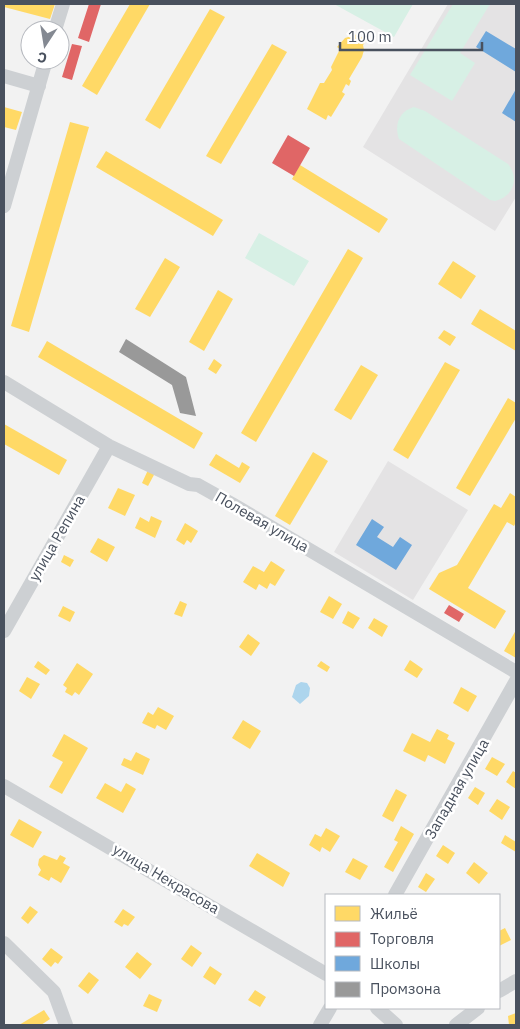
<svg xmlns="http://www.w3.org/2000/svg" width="520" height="1029" viewBox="0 0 520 1029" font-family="'IBM Plex Sans',sans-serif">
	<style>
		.education { fill: #e4e3e4 }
		.green { fill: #d7f0e5 }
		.water { fill: #add5ed }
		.homes { fill: #ffd966 }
		.shops { fill: #e06666 }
		.schools { fill: #6fa8dc }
		.industry { fill: #999 }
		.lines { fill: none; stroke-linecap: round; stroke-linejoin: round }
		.minor { stroke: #cdd0d3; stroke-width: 14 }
		.labels { text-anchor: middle; stroke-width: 5; stroke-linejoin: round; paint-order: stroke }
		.street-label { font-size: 15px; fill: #49515e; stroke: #fff }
	</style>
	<rect width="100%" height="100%" fill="#f2f2f2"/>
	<!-- education -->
	<path class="education" d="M448 4H516V197L495 231 363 147Z
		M388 461 468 510 413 600 334 552Z"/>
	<!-- green -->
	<path class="green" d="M334 4H413L394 37Z
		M453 4H490L460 53 475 63 452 101 410 75Z
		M414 107 425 111 508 164C520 178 513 197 495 201L490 200 399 139C394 125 399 111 414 107Z
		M259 233 309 261 294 286 245 258Z"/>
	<!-- water -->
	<path class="water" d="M301 682 307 683 310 688 309 696 300 704 292 697 296 685Z"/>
	<!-- homes -->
	<path class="homes" d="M4 4H55L50 19 4 7Z
		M130 4H150L97 95 82 86Z
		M210 9 225 17 160 129 145 120Z
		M358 34 366 41 363 45 364 50 362 57 349 79 351 81 349 86 346 84 342 92 345 94 331 117 328 115 326 120 307 109 320 83H324L332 70 331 67 340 49 337 47 345 38Z
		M272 44 287 52 221 164 206 156Z
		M4 107 22 112 16 130 4 127Z
		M70 122 89 127 29 332 11 326Z
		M106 151 223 220 213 236 96 167Z
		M300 165 388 219 379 233 292 179Z
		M348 249 363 258 256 442 241 433Z
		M165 258 180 267 150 317 135 309Z
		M453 261 476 276 461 299 438 284Z
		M218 290 233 299 204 351 189 342Z
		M480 309 516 331V351L471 324Z
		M444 330 456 337 450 346 438 338Z
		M47 341 203 433 194 449 38 357Z
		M214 359 222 365 216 374 208 369Z
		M445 362 460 370 408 459 393 450Z
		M361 365 378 375 351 420 334 410Z
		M508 398 516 403V418L470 496 456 488Z
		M4 424 67 460 59 475 4 444Z
		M313 452 328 461 290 525 275 516Z
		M216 454 239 468 242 462 250 467 240 483 209 465Z
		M148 470 155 473 148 486 142 483Z
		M118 488 135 495 125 516 108 508Z
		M510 493 516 497V522L514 526 507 522 468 588 506 611 495 629 429 589 439 573 457 565 494 504 501 508Z
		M151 516 162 521 155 538 135 528 140 517 149 522Z
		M185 523 198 531 191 543 187 540 184 545 176 540Z
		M98 538 115 547 107 562 90 552Z
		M64 555 74 560 70 567 61 562Z
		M271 561 285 570 275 586 270 583 267 589 259 584 256 590 243 582 253 566 264 572Z
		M329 596 342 604 333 619 320 612Z
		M180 601 187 604 182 617 174 614Z
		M63 606 75 612 70 622 58 616Z
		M348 611 360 618 353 629 342 623Z
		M374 618 388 626 382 637 368 628Z
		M516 630V658L504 651Z
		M248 634 260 643 251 656 239 647Z
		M410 660 423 669 417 678 404 670Z
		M38 661 50 670 46 675 34 667Z
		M321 661 330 667 327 672 317 666Z
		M77 663 93 674 79 695 75 692 72 696 65 692 67 688 63 685Z
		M27 677 40 684 31 699 19 691Z
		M461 687 477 696 468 712 453 703Z
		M158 707 174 716 166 730 157 725 155 729 142 723 148 712 153 715Z
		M243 720 261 731 250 749 232 738Z
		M437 729 449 735 447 739 455 743 445 764 428 755 425 762 403 751 412 733 430 742Z
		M64 734 88 748 62 794 49 787 63 762 52 756Z
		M136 752 150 759 143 775 121 765 124 758 131 761Z
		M492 757 505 764 497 776 485 769Z
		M513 771 516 773V789L506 782Z
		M105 783 121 792 126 783 136 789 123 813 96 798Z
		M475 787 485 793 478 805 468 798Z
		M396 789 407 795 393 822 382 816Z
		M497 799 510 807 502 820 489 811Z
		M19 819 42 832 33 848 10 835Z
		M401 826 414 834 393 872 384 867 398 842 394 840Z
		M326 828 340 836 330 852 322 847 320 852 309 845 315 834 321 837Z
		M505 835 516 842V852L501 843Z
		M443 845 455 853 448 864 436 856Z
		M257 853 290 873 283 887 249 866Z
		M44 855 57 860 60 855 66 858 63 863 70 867 61 883 51 877 49 881 38 875 41 870 38 865 39 859Z
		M353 858 368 866 360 880 345 872Z
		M474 862 488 873 479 884 466 873Z
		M426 873 435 879 426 892 418 887Z
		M30 906 38 912 28 924 21 918Z
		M123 909 135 917 128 926 124 924 122 927 114 922Z
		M505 928 511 940 499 946V931Z
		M191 945 202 953 192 967 181 959Z
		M51 948 63 957 58 964 55 962 51 967 42 959Z
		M137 952 152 964 140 979 125 967Z
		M210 966 222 974 215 985 203 977Z
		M89 972 99 980 88 994 78 986Z
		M255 990 266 997 260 1007 248 1000Z
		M149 994 162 1000 157 1012 143 1006Z
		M44 1010 50 1019 41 1025H19Z
		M516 1013V1025H509L508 1016Z"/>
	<!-- shops -->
	<path class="shops" d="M89 4H101L89 42 78 38Z
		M72 44 82 46 72 80 62 77Z
		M288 135 310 148 294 176 272 163Z
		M449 605 464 614 459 622 444 613Z"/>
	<!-- schools -->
	<path class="schools" d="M486 31 516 49V72L476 47Z
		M516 89V122L502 113Z
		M372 519 384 527 377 537 393 547 400 537 412 545 396 570 356 545Z"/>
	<!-- industry -->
	<path class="industry" d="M126 339 186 377 196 416 180 413 172 385 119 352Z"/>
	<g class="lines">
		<!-- minor -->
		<path class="minor" d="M55 30 63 4
			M4 76 39 86
			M4 206 46 60
			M4 382 109 446 189 484 198 485 232 504 516 672
			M4 631 109 446
			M4 786 326 974
			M395 895 516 681
			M4 943 54 992 66 1025
			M499 991 516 981
			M377 1008 396 1025
			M320 1025 330 1008
			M456 1025 478 1008"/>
	</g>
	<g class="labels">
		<!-- street labels -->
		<g class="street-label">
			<text transform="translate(262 522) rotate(30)" y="5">Полевая улица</text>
			<text transform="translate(57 538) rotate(-60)" y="5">улица Репина</text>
			<text transform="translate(457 789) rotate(-60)" y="5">Западная улица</text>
			<text transform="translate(166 879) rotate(31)" y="5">улица Некрасова</text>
		</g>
	</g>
	<!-- border -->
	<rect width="520" height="1029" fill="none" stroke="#49515e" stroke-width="10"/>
	<!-- legend -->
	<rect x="325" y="894" width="175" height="115" fill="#ffffff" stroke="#b6b9bf"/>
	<rect x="335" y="906" width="25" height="15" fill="#ffd966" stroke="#b6b9bf"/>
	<text x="370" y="919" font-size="15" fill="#49515e">Жильё</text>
	<rect x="335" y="932" width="25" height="15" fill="#e06666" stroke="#b6b9bf"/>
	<text x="370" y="944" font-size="15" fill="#49515e">Торговля</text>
	<rect x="335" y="956" width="25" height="15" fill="#6fa8dc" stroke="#b6b9bf"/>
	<text x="370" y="969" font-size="15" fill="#49515e">Школы</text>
	<rect x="335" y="982" width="25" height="15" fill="#999999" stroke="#b6b9bf"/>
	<text x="370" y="994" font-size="15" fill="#49515e">Промзона</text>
	<!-- north arrow -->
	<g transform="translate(45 45) rotate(192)"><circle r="24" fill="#ffffff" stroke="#b6b9bf"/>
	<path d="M0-4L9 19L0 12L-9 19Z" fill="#848992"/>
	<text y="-8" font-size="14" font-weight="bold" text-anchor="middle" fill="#49515e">С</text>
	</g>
	<!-- scale -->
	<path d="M340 42v8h142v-8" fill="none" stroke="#49515e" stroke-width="2.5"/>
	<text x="348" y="42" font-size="15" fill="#49515e" stroke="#ffffff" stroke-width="4" paint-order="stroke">100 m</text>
</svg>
